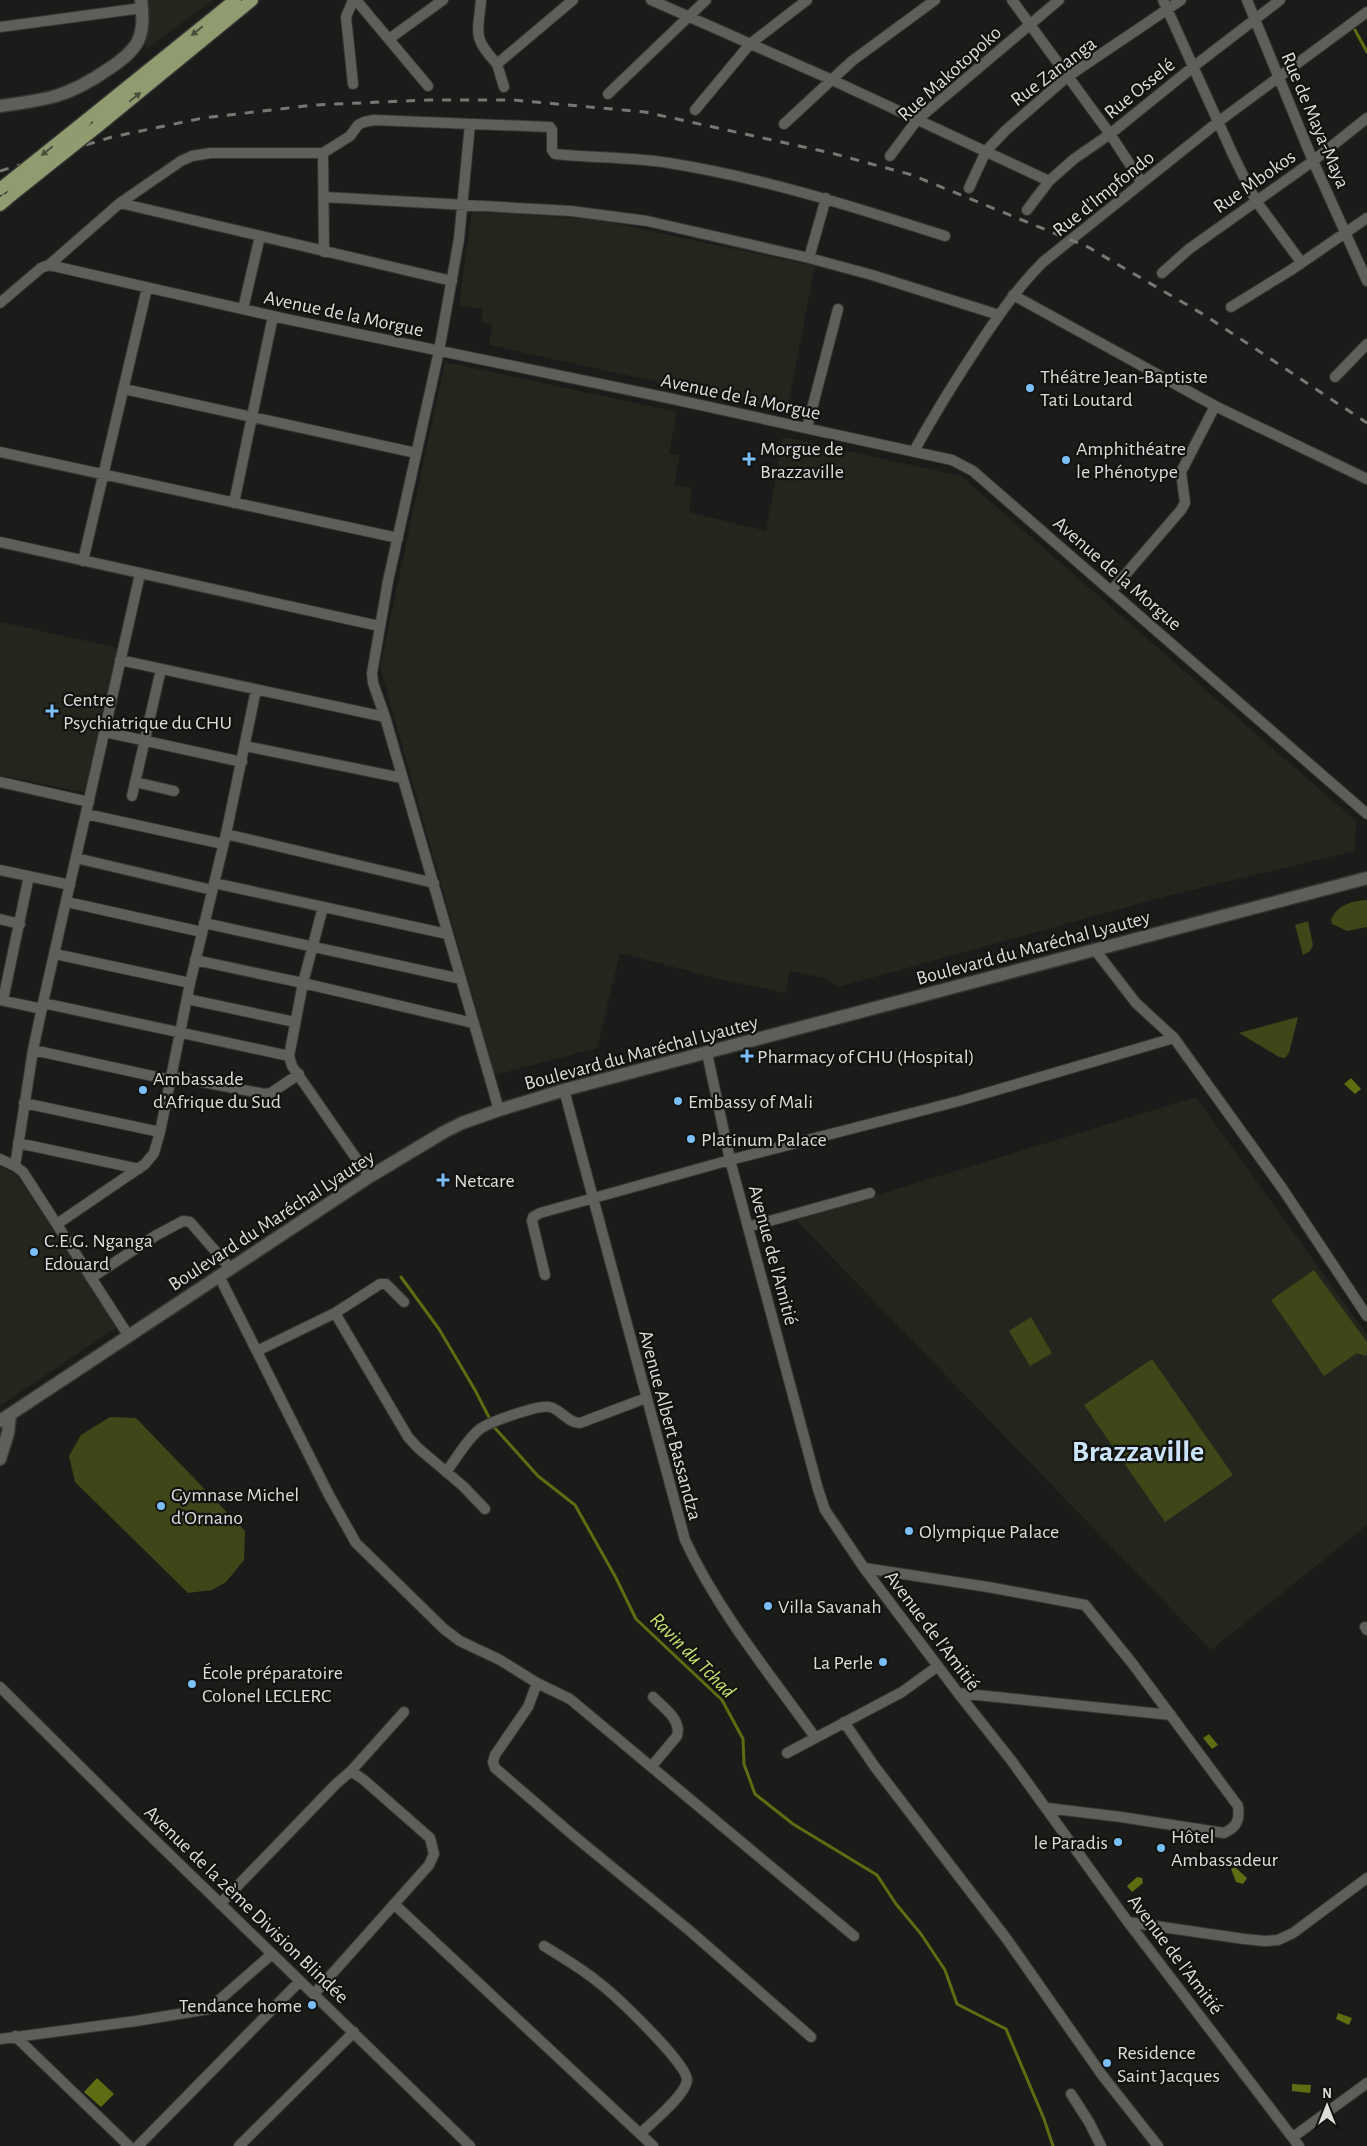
<svg xmlns="http://www.w3.org/2000/svg" width="1367" height="2146" viewBox="0 0 1367 2146" font-family="'Alegreya Sans',sans-serif">
	<style>
		.built { fill: #24261d }
		.green { fill: #3d4717 }
		.water { fill: #5d6d11 }
		.lines { fill: none; stroke-linecap: round; stroke-linejoin: round }
		.stream { stroke: #5d6d11; stroke-width: 3 }
		.minor-casing { stroke: #353634; stroke-width: 12 }
		.secondary-casing { stroke: #353634; stroke-width: 15 }
		.primary-casing { stroke: #353634; stroke-width: 15 }
		.minor { stroke: #5e5f5b; stroke-width: 10 }
		.secondary { stroke: #5e5f5b; stroke-width: 12 }
		.primary { stroke: #909b70; stroke-width: 12 }
		.rail { stroke: #777875; stroke-width: 3; stroke-dasharray: 9 9; stroke-linecap: butt }
		.primary-bridge-casing { stroke: #353634; stroke-width: 15; stroke-linecap: butt }
		.primary-bridge { stroke: #909b70; stroke-width: 12 }
		.oneway { fill: #4b503b }
		.poi-dot { fill: #7abff8; stroke: #121310; stroke-width: 2 }
		.labels { text-anchor: middle; stroke-width: 4.5; stroke-linejoin: round; paint-order: stroke }
		.street-label { font-size: 20px; fill: #dcddda; stroke: #121310 }
		.poi-label { font-size: 20px; fill: #dcddda; stroke: #121310; text-anchor: start }
		.water-label { font-size: 21px; font-style: italic; fill: #c6df6e; stroke: #121310 }
		.town-label { font-size: 30px; font-weight: bold; fill: #cbe4f9; stroke: #121310 }
	</style>
	<rect width="100%" height="100%" fill="#1b1c19"/>
	<!-- built -->
	<path class="built" d="M145 0H213L145 50 147 24Z
		M472 211 599 220 815 266 787 410 489 345 492 324 481 322 483 309 459 305Z
		M445 362 677 412 669 454 680 455 674 485 692 488 689 512 766 531 783 437 961 476 1356 821 1355 851 1167 896 838 987 825 978 790 971 785 993 724 980 620 953 597 1048 495 1075 380 667Z
		M0 622 118 648 86 793 0 775Z
		M1196 1097 1367 1335V1525L1211 1650 796 1220Z
		M0 1166 12 1172 19 1178 117 1327 0 1406Z"/>
	<!-- green -->
	<path class="green" d="M1367 900V927L1347 931 1332 924 1331 920C1337 905 1352 901 1367 900Z
		M1308 921 1313 945 1310 951 1303 955 1295 925Z
		M1298 1017 1289 1053 1285 1058 1279 1057 1239 1033Z
		M1314 1270 1367 1342V1355L1365 1356 1357 1353 1324 1376 1271 1300Z
		M1031 1317 1052 1353 1030 1366 1009 1331Z
		M1152 1359 1233 1475 1165 1522 1084 1405Z
		M110 1417 136 1418 245 1531 244 1560 226 1582 212 1590 188 1593 75 1482 69 1456 81 1435Z"/>
	<!-- water -->
	<path class="water" d="M1351 1078 1361 1089 1355 1094 1344 1084Z
		M1209 1734 1218 1745 1212 1749 1203 1738Z
		M1235 1867 1247 1878 1243 1884 1236 1882 1231 1869Z
		M1137 1877 1142 1878 1143 1883 1132 1892 1127 1886Z
		M1338 2013 1352 2018 1349 2025 1336 2019Z
		M97 2078 114 2094 101 2107 84 2092Z
		M1292 2084 1311 2085 1310 2093 1292 2091Z"/>
	<g class="lines">
		<!-- stream -->
		<path class="stream" d="M1355 30 1367 52
			M401 1277 439 1329 475 1390 494 1427 538 1476 575 1505 615 1576 636 1619 722 1700 743 1739 744 1764 755 1794 793 1824 877 1875 896 1904 921 1934 945 1970 957 2004 1006 2029 1044 2119 1053 2146"/>
		<defs>
			<path id="minor" d="M353 0 346 17 353 84
				M356 0 428 86
				M481 0C478 34 472 37 497 64
				M651 0 830 79 1049 181
				M1012 0 1110 134 1142 183
				M1163 0 1234 157 1256 201 1301 262
				M1247 0 1313 161 1367 281
				M0 27 142 8
				M389 39 443 0
				M504 87 497 64 573 0
				M608 94 706 0
				M695 110 750 44 807 0
				M470 124 459 239 439 351 388 581 372 673 373 683 385 717 499 1110
				M784 124 852 61 935 0
				M323 153 324 252
				M890 156 917 120 1059 0
				M969 188 986 151 1006 130 1067 77 1181 0
				M324 197 571 211 647 221 809 258 872 275 999 315
				M120 203 452 281
				M1027 210 1049 181 1074 159 1110 134 1193 67 1280 0
				M809 258 826 198
				M49 265 120 203 181 161 192 156 210 153H323L350 136 358 125 364 122 374 120 550 127 552 130V150L555 154C593 158 631 157 669 163 764 178 854 207 945 236
				M1162 273 1189 249 1313 161 1367 118
				M1013 295 1215 406 1367 479
				M0 303 41 268 49 265 286 319 668 398 952 460 973 471 1367 814
				M1231 307 1291 270 1367 218
				M243 309 260 236
				M1335 377 1367 344
				M124 389 416 453
				M807 428 838 309
				M914 451C935 413 958 376 982 340 1001 312 1019 286 1043 262L1218 122 1367 12
				M0 452 398 538
				M234 503 273 316
				M0 542 379 626
				M83 561 147 288
				M1112 590 1181 510 1185 503 1181 472 1215 406
				M120 660 385 717
				M105 732 242 762
				M245 746 402 778
				M0 782 89 802
				M135 782 174 791
				M132 796 161 669
				M86 814 223 844
				M226 834 434 883
				M76 858 212 890
				M0 870 70 885
				M214 883 447 934
				M67 902 202 932
				M323 907 303 983 289 1056 292 1066 369 1177
				M0 919 20 924
				M204 923 461 979
				M1095 950 1136 1003 1174 1038 1282 1188 1367 1316
				M55 954 190 983
				M195 960 303 983 473 1023
				M187 999 295 1022
				M0 1000 42 1009
				M3 1000 29 876
				M43 1003 289 1056
				M33 1050 171 1080
				M707 1053 730 1160 818 1489 825 1510 864 1568 958 1693 1011 1760 1128 1922 1299 2146
				M171 1076 265 1094 271 1093 299 1074
				M564 1090 685 1540C718 1611 769 1673 815 1737
				M24 1103 160 1132
				M18 1143 139 1169
				M0 1159 15 1166 23 1172 128 1335
				M15 1166 33 1050 43 1003 140 574
				M57 1224 145 1164 154 1153 160 1132 190 983 226 834 256 690
				M748 1227 870 1193
				M545 1275 532 1221 533 1217 540 1213 730 1160 959 1101 1174 1038
				M219 1276 330 1497 356 1543 444 1629 460 1641 500 1660 537 1683 570 1699 854 1936
				M91 1278 155 1236 183 1221 190 1222 231 1269
				M335 1313 408 1437 418 1448 463 1486 485 1509
				M257 1351 335 1313 380 1284H386L404 1302
				M446 1472C457 1458 467 1439 480 1429 489 1422 540 1404 550 1407 562 1410 567 1423 580 1423L646 1398
				M864 1568 988 1587 1085 1605 1132 1663 1238 1806C1240 1820 1237 1827 1224 1833L1121 1817 1047 1808
				M1365 1627 1367 1630
				M537 1683 528 1707 495 1755 493 1762 495 1768 574 1836 690 1931 811 2037
				M0 1687 129 1815 470 2146
				M958 1693 1171 1715
				M844 1722 875 1767 1006 1938 1102 2075 1158 2146
				M787 1753 902 1692 938 1666
				M651 1767 677 1736C682 1720 664 1708 653 1697
				M351 1771 404 1712
				M220 1904 336 1784 351 1771 364 1780 430 1838 434 1854 429 1865 314 1994
				M394 1904 653 2146
				M1128 1922 1244 1939 1265 1941 1278 1940 1293 1933 1367 1878
				M544 1946C562 1957 581 1968 598 1982 614 1994 688 2064 687 2080 686 2095 651 2123 640 2134
				M15 2036 129 2146
				M0 2039 136 2021 209 2009 272 1954
				M1071 2094 1089 2122 1101 2146
				M1293 2137 1367 2083
				M138 2146 300 1981
				M239 2146 354 2032"/>
			<path id="secondary" d="M0 106C46 100 68 97 107 70 118 63 132 53 138 41 144 29 143 14 141 0
				M0 1421 369 1177 444 1132 462 1123 499 1110 564 1090 1367 878
				M0 1459 8 1433 10 1415"/>
			<path id="primary" d="M85 121 235 0
				M97 127 252 0
				M0 205 13 194"/>
		</defs>
		<!-- minor casing -->
		<use href="#minor" class="minor-casing"/>
		<!-- secondary casing -->
		<use href="#secondary" class="secondary-casing"/>
		<!-- primary casing -->
		<use href="#primary" class="primary-casing"/>
		<!-- minor -->
		<use href="#minor" class="minor"/>
		<!-- secondary -->
		<use href="#secondary" class="secondary"/>
		<!-- primary -->
		<use href="#primary" class="primary"/>
		<!-- rail -->
		<path class="rail" d="M0 171 112 137 203 118 314 105 427 100H513L645 112 831 153 912 175 1088 247 1206 316 1367 423"/>
		<defs>
			<path id="primary-bridge" d="M0 189 85 121
				M13 194 97 127"/>
		</defs>
		<!-- primary-bridge casing -->
		<use href="#primary-bridge" class="primary-bridge-casing"/>
		<!-- primary-bridge -->
		<use href="#primary-bridge" class="primary-bridge"/>
	</g>
	<!-- one-way arrows -->
	<defs><path id="oneway-solid" d="M-6-.8H1V-3.2L6.5 0L1 3.2V.8H-6Z" transform="scale(1.25)"/></defs>
	<g class="oneway">
		<use href="#oneway-solid" transform="translate(197 31) rotate(141)"/>
		<use href="#oneway-solid" transform="translate(135 97) rotate(-39)"/>
		<use href="#oneway-solid" transform="translate(47 151) rotate(141)"/>
	</g>
	<!-- markers -->
	<g class="poi-dot">
		<circle cx="1030" cy="388" r="5"/>
		<path d="M746.5 451.5h5v5h5v5h-5v5h-5v-5h-5v-5h5z"/>
		<circle cx="1066" cy="460" r="5"/>
		<path d="M49.5 703.5h5v5h5v5h-5v5h-5v-5h-5v-5h5z"/>
		<path d="M744.5 1048.5h5v5h5v5h-5v5h-5v-5h-5v-5h5z"/>
		<circle cx="143" cy="1090" r="5"/>
		<circle cx="678" cy="1101" r="5"/>
		<circle cx="691" cy="1139" r="5"/>
		<path d="M440.5 1172.5h5v5h5v5h-5v5h-5v-5h-5v-5h5z"/>
		<circle cx="34" cy="1252" r="5"/>
		<circle cx="161" cy="1506" r="5"/>
		<circle cx="909" cy="1531" r="5"/>
		<circle cx="768" cy="1606" r="5"/>
		<circle cx="883" cy="1662" r="5"/>
		<circle cx="192" cy="1684" r="5"/>
		<circle cx="1118" cy="1842" r="5"/>
		<circle cx="1161" cy="1848" r="5"/>
		<circle cx="312" cy="2005" r="5"/>
		<circle cx="1107" cy="2063" r="5"/>
	</g>
	<g class="labels">
		<!-- street labels -->
		<g class="street-label">
			<text transform="translate(1053 71) rotate(-37)" y="7">Rue Zananga</text>
			<text transform="translate(949 73) rotate(-42)" y="7">Rue Makotopoko</text>
			<text transform="translate(1139 88) rotate(-39)" y="7">Rue Osselé</text>
			<text transform="translate(1316 120) rotate(67)" y="7">Rue de Maya-Maya</text>
			<text transform="translate(1254 181) rotate(-35)" y="7">Rue Mbokos</text>
			<text transform="translate(1103 193) rotate(-39)" y="7">Rue d'Impfondo</text>
			<text transform="translate(344 313) rotate(12)" y="7">Avenue de la Morgue</text>
			<text transform="translate(741 396) rotate(12)" y="7">Avenue de la Morgue</text>
			<text transform="translate(1118 573) rotate(41)" y="7">Avenue de la Morgue</text>
			<text transform="translate(1033 947) rotate(-15)" y="7">Boulevard du Maréchal Lyautey</text>
			<text transform="translate(641 1052) rotate(-15)" y="7">Boulevard du Maréchal Lyautey</text>
			<text transform="translate(271 1220) rotate(-33)" y="7">Boulevard du Maréchal Lyautey</text>
			<text transform="translate(774 1255) rotate(75)" y="7">Avenue de l'Amitié</text>
			<text transform="translate(671 1425) rotate(75)" y="7">Avenue Albert Bassandza</text>
			<text transform="translate(933 1630) rotate(53)" y="7">Avenue de l'Amitié</text>
			<text transform="translate(247 1904) rotate(44)" y="7">Avenue de la 2ème Division Blindée</text>
			<text transform="translate(1176 1954) rotate(53)" y="7">Avenue de l'Amitié</text>
		</g>
		<!-- poi labels -->
		<g class="poi-label">
			<text x="1040" y="383">Théâtre Jean-Baptiste<tspan x="1040" dy="23">Tati Loutard</tspan></text>
			<text x="760" y="455">Morgue de<tspan x="760" dy="23">Brazzaville</tspan></text>
			<text x="1076" y="455">Amphithéatre<tspan x="1076" dy="23">le Phénotype</tspan></text>
			<text x="63" y="706">Centre<tspan x="63" dy="23">Psychiatrique du CHU</tspan></text>
			<text x="757" y="1063">Pharmacy of CHU (Hospital)</text>
			<text x="153" y="1085">Ambassade<tspan x="153" dy="23">d'Afrique du Sud</tspan></text>
			<text x="688" y="1108">Embassy of Mali</text>
			<text x="701" y="1146">Platinum Palace</text>
			<text x="454" y="1187">Netcare</text>
			<text x="44" y="1247">C.E.G. Nganga<tspan x="44" dy="23">Edouard</tspan></text>
			<text x="171" y="1501">Gymnase Michel<tspan x="171" dy="23">d'Ornano</tspan></text>
			<text x="919" y="1538">Olympique Palace</text>
			<text x="778" y="1613">Villa Savanah</text>
			<text x="873" y="1669" text-anchor="end">La Perle</text>
			<text x="202" y="1679">École préparatoire<tspan x="202" dy="23">Colonel LECLERC</tspan></text>
			<text x="1171" y="1843">Hôtel<tspan x="1171" dy="23">Ambassadeur</tspan></text>
			<text x="1108" y="1849" text-anchor="end">le Paradis</text>
			<text x="302" y="2012" text-anchor="end">Tendance home</text>
			<text x="1117" y="2059">Residence<tspan x="1117" dy="23">Saint Jacques</tspan></text>
		</g>
		<!-- water labels -->
		<g class="water-label">
			<text transform="translate(693 1655) rotate(45)" y="7">Ravin du Tchad</text>
		</g>
		<!-- town labels -->
		<g class="town-label">
			<text x="1138" y="1461">Brazzaville</text>
		</g>
	</g>
	<!-- north arrow -->
	<g transform="translate(1327 2106)" stroke="#121310" stroke-width="4" paint-order="stroke">
	<path d="M0-4L9 19L0 12L-9 19Z" fill="#dcddda"/>
	<text y="-8" font-size="14" font-weight="bold" text-anchor="middle" fill="#dcddda">N</text>
	</g>
</svg>
